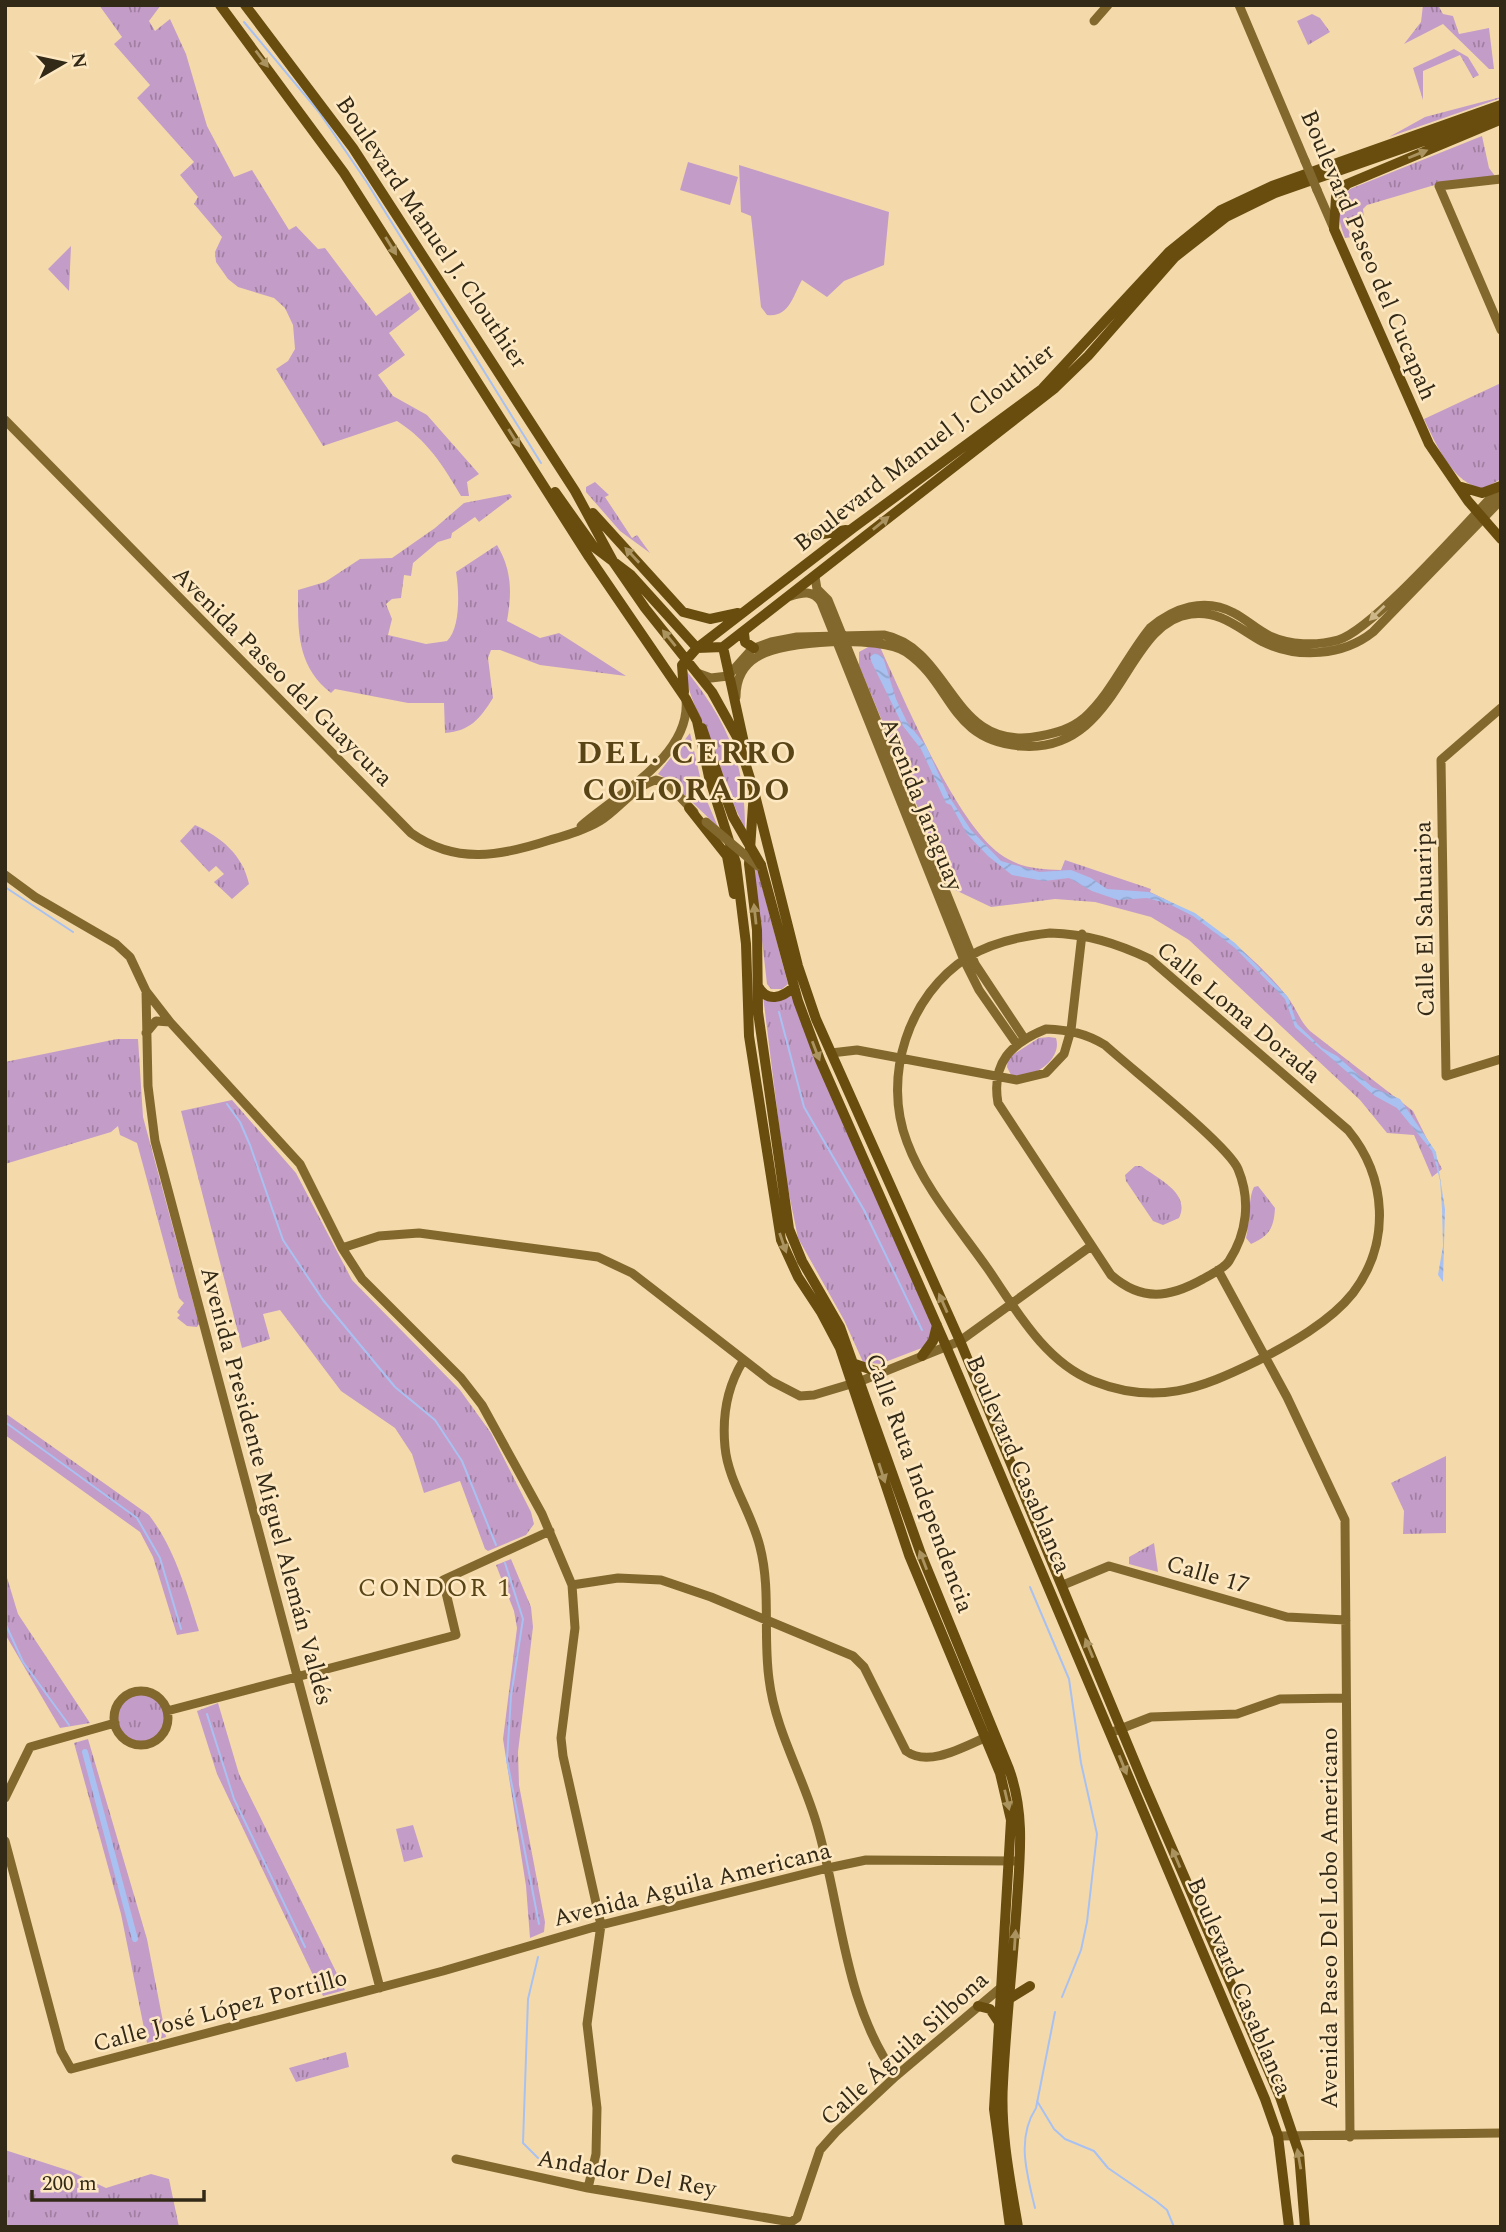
<svg xmlns="http://www.w3.org/2000/svg" width="1506" height="2232" viewBox="0 0 1506 2232" font-family="Spectral,serif">
	<style>
		.grass { fill: url(#grass-tufts) }
		.pitch { fill: #c49cc8 }
		.water { fill: url(#water-waves) }
		.lines { fill: none; stroke-linecap: round; stroke-linejoin: round }
		.stream { stroke: #a9c1f1; stroke-width: 2 }
		.canal { stroke: #a9c1f1; stroke-width: 6 }
		.secondary { stroke: #83682e; stroke-width: 9 }
		.primary { stroke: #684d0f; stroke-width: 10 }
		.secondary-bridge { stroke: #83682e; stroke-width: 9 }
		.primary-bridge { stroke: #684d0f; stroke-width: 10 }
		.oneway { fill: #ab9360 }
		.oneway2 { fill: #ccb587 }
		.labels { text-anchor: middle; stroke-width: 5; stroke-linejoin: round; paint-order: stroke }
		.street-label { font-size: 24px; fill: #322916; stroke: #fde8c2 }
		.neighbourhood-label { font-size: 26px; letter-spacing: 2px; fill: #594416; stroke: #fde8c2 }
		.district-label { font-size: 32px; font-weight: bold; letter-spacing: 2px; fill: #594416; stroke: #fde8c2 }
	</style>
	<defs>
		<pattern id="grass-tufts" width="24" height="20" patternUnits="userSpaceOnUse" patternTransform="scale(1.75)"><rect width="24" height="20" fill="#c49cc8"/><path d="M3 7l-1-3M5 7V3M7 7l1-3M15 17l-1-3M17 17v-4M19 17l1-3" fill="none" stroke="#a07fa1"/></pattern>
		<pattern id="water-waves" width="16" height="10" patternUnits="userSpaceOnUse" patternTransform="scale(1.75)"><rect width="16" height="10" fill="#a9c1f1"/><path d="M0 5q4-4 8 0t8 0" fill="none" stroke="#92a6ce"/></pattern>
	</defs>
	<rect width="100%" height="100%" fill="#f4daaa"/>
	<!-- grass -->
	<path class="grass" d="M99 5H161L149 21 155 31 170 19 186 54 207 126 234 177 252 170 289 230 296 226 318 249 325 248 376 316 410 292 420 309 389 333 405 355 378 375 393 396 427 415 479 474 467 482 469 496H461C443 465 427 440 397 421L323 446 276 369 288 361 295 349 293 325 285 308 274 298 238 287 228 279 216 262 215 252 222 237 194 204 198 197 180 175 194 162 137 98 150 85 114 44 122 37Z
		M1423 5H1438L1443 14 1453 16 1459 34 1489 28 1494 69H1489L1443 24 1404 44 1421 22Z
		M1312 14 1320 18 1330 32 1308 45 1297 21Z
		M1454 49 1468 57 1479 75 1473 78 1460 55 1423 71V100L1413 68Z
		M1501 97V98L1389 137 1425 117Z
		M1482 136 1489 168 1495 176 1438 184 1367 205 1363 209 1364 217 1347 227 1352 237 1345 238C1338 219 1334 204 1350 189Z
		M71 246 69 291 48 269Z
		M1501 383V479L1483 489C1452 483 1436 444 1424 419Z
		M595 482 609 495 605 497 632 538 637 535 650 553 620 531 586 492V487Z
		M510 494 512 497 479 522 475 517 452 533 451 538 438 542 413 563 411 576 404 575 401 598 392 599 386 604 392 619 388 635 426 644 447 641C461 627 459 590 456 572L497 545C512 570 512 593 507 621L540 638 559 633 626 676 540 665 500 650H491L488 658 493 698C480 719 470 731 445 733L444 703H408L335 689 331 693C296 665 298 630 298 590L325 582 360 559 392 558 435 528 464 503Z
		M870 646 880 647C905 701 955 821 1000 854 1019 868 1039 869 1061 870L1065 860 1151 889 1150 892C1203 916 1249 950 1286 995 1296 1007 1299 1020 1310 1031L1413 1111 1442 1169 1432 1177 1414 1135 1387 1133 1360 1100 1189 940 1151 917 1095 902 1055 899 991 907 951 888 859 665V652Z
		M685 669C727 721 745 761 745 828 729 799 722 767 709 736 699 713 687 694 685 669Z
		M690 733 704 794 718 827 670 781 658 774Z
		M195 825C221 837 243 855 249 884L232 899 214 882 224 874 216 866 209 872 180 841Z
		M753 862 759 875 788 984 782 989H771L767 984Z
		M794 993 933 1324 927 1346 880 1364 863 1362 844 1320 798 1238 785 1174 763 996 778 1000Z
		M1049 1037 1056 1038C1063 1060 1031 1081 1011 1075L1007 1067 1008 1058 1039 1038Z
		M117 1039H138L143 1117 199 1324 197 1327 187 1326 177 1318 180 1315 177 1312 184 1303 179 1298 137 1143 120 1135 118 1126 111 1132 5 1164V1062Z
		M232 1100 296 1173 352 1280 460 1390 491 1433 531 1512 534 1524 526 1535 488 1551 485 1549 460 1481 424 1493 412 1454 395 1428 341 1391 280 1310 263 1314 270 1339 242 1348 181 1111Z
		M1135 1166H1141C1158 1179 1191 1193 1179 1218L1163 1225 1153 1221 1126 1181 1125 1175Z
		M1258 1186 1275 1208C1274 1227 1270 1236 1251 1244L1246 1238C1250 1224 1248 1198 1254 1187Z
		M5 1413 149 1515C175 1549 186 1590 199 1631L177 1635 153 1557 140 1532 5 1435Z
		M1446 1456V1533L1403 1534 1404 1511 1391 1483Z
		M1154 1543 1158 1572 1129 1564V1557Z
		M511 1559 531 1607 533 1627 518 1752 519 1785 545 1922 544 1932 530 1938 526 1886 503 1739 517 1628 514 1611 496 1565Z
		M5 1571 18 1614 90 1723 60 1728 5 1634Z
		M118 1718a24 24 0 1 1 48 0a24 24 0 1 1-48 0Z
		M218 1703 239 1774 345 1990 323 1996 217 1774 197 1711Z
		M88 1739 147 1939 166 2037 147 2043 121 1914 74 1743Z
		M413 1825 423 1857 404 1862 396 1829Z
		M346 2052 349 2067 296 2082 289 2068Z
		M5 2150 70 2171 106 2188 151 2174 169 2179 179 2227H5Z"/>
	<!-- pitch -->
	<path class="pitch" d="M688 162 738 177 730 205 680 190Z
		M739 165 889 212 884 265 844 281 827 297 802 280C793 296 789 318 767 315L761 307 751 216 741 212Z"/>
	<!-- water -->
	<path class="water" d="M875 653 883 657 896 699 907 722 926 746 948 795 971 830 1001 861 1039 872 1071 870 1091 878 1107 889 1149 892 1195 913 1235 943 1288 997 1297 1024 1322 1048 1337 1056 1372 1087 1400 1099 1436 1152 1445 1209 1443 1282 1438 1275 1443 1246 1442 1209 1440 1180 1432 1151 1397 1108 1375 1096 1295 1027 1285 999 1235 948 1193 916 1169 904 1147 898 1118 900 1092 891 1069 878 1044 881 1012 875 988 856 967 834 951 805 946 803 921 749 903 726 872 663 870 657Z"/>
	<g class="lines">
		<!-- stream -->
		<path class="stream" d="M244 22 319 112 366 181 541 463
			M5 887 73 932
			M779 1012 804 1107 864 1210 922 1330
			M227 1104 240 1122 250 1145 283 1240 323 1300 395 1387 435 1420 462 1461 496 1545
			M5 1422 137 1518 160 1558 181 1629
			M505 1563 523 1619 511 1696 507 1760 539 1924
			M1030 1587 1069 1679 1081 1763 1097 1834 1087 1922 1081 1950 1062 1997
			M5 1623 23 1662 69 1725
			M207 1714 234 1799 305 1947
			M1037 2101 1054 2129 1065 2139 1094 2151 1108 2168 1156 2201 1167 2210 1174 2227
			M538 2158 523 2143 528 1999 538 1957
			M1035 2208C1027 2174 1016 2139 1036 2108L1055 2012"/>
		<!-- canal -->
		<path class="canal" d="M85 1752 135 1939"/>
		<!-- secondary -->
		<path class="secondary" d="M1239 5 1305 161
			M1094 21 1108 5
			M1501 179 1439 186 1501 330
			M1317 190 1334 229
			M5 420 411 833C456 865 501 856 550 840 567 835 585 830 600 821 618 810 636 785 656 780L667 783 694 812
			M815 577 817 589 828 600 975 964 1024 1038
			M791 596C803 592 813 590 821 602L964 960 979 990 1016 1043
			M697 673 711 678 728 676 752 649 771 642 797 637 884 635C953 649 951 754 1040 736 1056 733 1071 729 1084 718 1111 694 1127 656 1150 628 1174 608 1204 597 1234 613 1246 619 1257 630 1270 636 1290 645 1316 646 1338 640 1373 630 1470 519 1501 487
			M736 697C736 680 742 666 757 657 783 640 881 635 906 652 953 684 949 740 1020 746 1121 755 1123 622 1191 614 1221 610 1239 629 1263 642 1298 659 1343 656 1373 632L1501 500
			M1501 708 1441 760 1446 1076 1501 1059
			M581 826C616 795 691 756 686 700
			M5 875 35 897 116 944 130 957 146 991 170 1022 300 1164 342 1248 362 1279 461 1378 482 1405 542 1514 572 1585 575 1628 561 1738 563 1756 601 1925 587 2024 597 2108 596 2154 588 2188
			M1050 933C1087 934 1116 943 1150 959L1348 1130C1387 1177 1391 1243 1353 1293 1330 1322 1290 1344 1257 1361 1200 1389 1156 1406 1093 1381 1045 1362 1016 1310 988 1269 960 1229 924 1188 907 1142 882 1077 908 995 968 957 992 942 1022 936 1050 933Z
			M146 991 148 1086 155 1141 380 1988
			M1046 1029C1069 1030 1085 1033 1105 1045 1130 1068 1228 1145 1238 1169 1251 1200 1247 1233 1229 1261 1224 1269 1211 1274 1203 1279 1169 1298 1142 1302 1111 1275L998 1103C991 1063 1011 1043 1046 1029Z
			M146 1033 156 1021 170 1022
			M831 1053 857 1050 1017 1080 1046 1073 1064 1054 1071 1030 1082 934
			M342 1248 379 1236 419 1233 598 1257 632 1273 771 1381 800 1396 814 1395 861 1381 960 1341 1091 1246
			M1218 1270 1287 1397 1345 1520 1350 2137
			M743 1361C727 1387 722 1416 725 1447 728 1481 752 1513 760 1547 771 1589 763 1636 769 1679 775 1730 803 1776 817 1825 842 1910 843 2002 896 2076
			M572 1585 618 1578 661 1580 711 1597 853 1656 864 1667 906 1751C929 1768 965 1746 989 1736
			M1063 1585 1109 1566 1287 1617 1346 1620
			M114 1718a27 27 0 1 1 54 0a27 27 0 1 1-54 0Z
			M167 1711 456 1635 443 1580 550 1531
			M1115 1731 1151 1717 1237 1714 1280 1699 1346 1698
			M5 1798 30 1747 115 1723
			M5 1841 61 2051 71 2069 443 1971 601 1925 828 1868 866 1860 1015 1861
			M1278 2136 1501 2133
			M456 2159 588 2188 791 2222 797 2218 820 2150 836 2132 896 2076 1004 1985"/>
		<!-- primary -->
		<path class="primary" d="M220 5 344 173 589 557 686 699 697 721 709 777 736 863 746 944 749 1036 781 1240 798 1277 821 1312 840 1348 909 1555 1000 1773 1011 1820 994 2109 1010 2227
			M245 5 353 148 575 491 614 563 645 608 712 692 737 737 754 791 749 864 757 930 758 1012 789 1229 802 1261 840 1327 921 1554 1009 1769C1025 1813 1020 1855 1017 1901 1013 1962 1006 2022 1003 2083 1000 2130 1010 2180 1018 2227
			M1500 120 1347 184 1336 197 1334 229 1429 444 1468 501 1501 539
			M1458 486 1482 493 1501 486
			M555 492 594 547 631 575 697 648 723 647 1055 388 1088 356 1175 257 1226 217 1275 193 1501 114
			M593 513 683 612 710 619 738 613
			M812 536 846 530
			M744 633 745 642 754 648
			M723 647 744 743
			M684 692 682 665 697 648 853 528 1042 389 1169 252 1221 210 1272 186 1501 105
			M702 728 721 784
			M755 795 798 966 816 1019 960 1341 1144 1784 1280 2097 1299 2153 1305 2227
			M689 808 727 856 734 894
			M761 865 798 1001 820 1060 946 1346 1265 2099 1278 2136 1289 2227
			M758 986C767 1003 782 998 794 987
			M922 1356 933 1341 937 1325
			M855 1364 881 1373
			M1009 1999 1030 1986
			M978 2006 990 2009 998 2021"/>
		<!-- secondary-bridge -->
		<path class="secondary-bridge" d="M1305 161 1317 190
			M706 822 758 866"/>
		<!-- primary-bridge -->
		<path class="primary-bridge" d="M721 784 733 817 761 865"/>
	</g>
	<!-- one-way arrows -->
	<defs><path id="oneway-solid" d="M-6-.8H1V-3.2L6.5 0L1 3.2V.8H-6Z" transform="scale(1.75)"/></defs>
	<g class="oneway">
		<use href="#oneway-solid" transform="translate(262 59) rotate(53)"/>
		<use href="#oneway-solid" transform="translate(1418 154) rotate(-22)"/>
		<use href="#oneway-solid" transform="translate(391 246) rotate(58)"/>
		<use href="#oneway-solid" transform="translate(514 438) rotate(58)"/>
		<use href="#oneway-solid" transform="translate(881 523) rotate(-39)"/>
		<use href="#oneway-solid" transform="translate(632 555) rotate(-133)"/>
		<use href="#oneway-solid" transform="translate(669 638) rotate(-129)"/>
		<use href="#oneway-solid" transform="translate(755 914) rotate(-96)"/>
		<use href="#oneway-solid" transform="translate(816 1051) rotate(69)"/>
		<use href="#oneway-solid" transform="translate(783 1243) rotate(71)"/>
		<use href="#oneway-solid" transform="translate(943 1303) rotate(-114)"/>
		<use href="#oneway-solid" transform="translate(882 1473) rotate(72)"/>
		<use href="#oneway-solid" transform="translate(923 1560) rotate(-111)"/>
		<use href="#oneway-solid" transform="translate(1089 1648) rotate(-112)"/>
		<use href="#oneway-solid" transform="translate(1123 1765) rotate(68)"/>
		<use href="#oneway-solid" transform="translate(1007 1800) rotate(77)"/>
		<use href="#oneway-solid" transform="translate(1176 1858) rotate(-113)"/>
		<use href="#oneway-solid" transform="translate(1015 1940) rotate(-86)"/>
		<use href="#oneway-solid" transform="translate(1299 2159) rotate(-100)"/>
	</g>
	<use class="oneway2" href="#oneway-solid" transform="translate(1377 613) rotate(136)"/>
	<g class="labels">
		<!-- street labels -->
		<g class="street-label">
			<text transform="translate(432 232) rotate(56)" y="8">Boulevard Manuel J. Clouthier</text>
			<text transform="translate(1369 255) rotate(67)" y="8">Boulevard Paseo del Cucapah</text>
			<text transform="translate(924 447) rotate(-38)" y="8">Boulevard Manuel J. Clouthier</text>
			<text transform="translate(283 676) rotate(45)" y="8">Avenida Paseo del Guaycura</text>
			<text transform="translate(922 804) rotate(68)" y="8">Avenida Jaraguay</text>
			<text transform="translate(1424 919) rotate(-91)" y="8">Calle El Sahuaripa</text>
			<text transform="translate(1239 1012) rotate(40)" y="8">Calle Loma Dorada</text>
			<text transform="translate(1019 1464) rotate(67)" y="8">Boulevard Casablanca</text>
			<text transform="translate(920 1483) rotate(70)" y="8">Calle Ruta Independencia</text>
			<text transform="translate(267 1486) rotate(75)" y="8">Avenida Presidente Miguel Alemán Valdés</text>
			<text transform="translate(1208 1574) rotate(16)" y="8">Calle 17</text>
			<text transform="translate(692 1884) rotate(-14)" y="8">Avenida Aguila Americana</text>
			<text transform="translate(1329 1918) rotate(-90)" y="8">Avenida Paseo Del Lobo Americano</text>
			<text transform="translate(1240 1986) rotate(67)" y="8">Boulevard Casablanca</text>
			<text transform="translate(220 2010) rotate(-15)" y="8">Calle José López Portillo</text>
			<text transform="translate(904 2048) rotate(-42)" y="8">Calle Águila Silbona</text>
			<text transform="translate(627 2173) rotate(10)" y="8">Andador Del Rey</text>
		</g>
		<!-- neighbourhood labels -->
		<g class="neighbourhood-label">
			<text x="435" y="1596">CONDOR 1</text>
		</g>
		<!-- district labels -->
		<g class="district-label">
			<text x="687" y="763">DEL. CERRO<tspan x="687" dy="37">COLORADO</tspan></text>
		</g>
	</g>
	<!-- border -->
	<rect width="1506" height="2232" fill="none" stroke="#322916" stroke-width="14"/>
	<!-- north arrow -->
	<g transform="translate(63 63) rotate(81)" stroke="#fde8c2" stroke-width="5" paint-order="stroke">
	<path d="M0-5L12 26L0 18L-12 26Z" fill="#322916"/>
	<text y="-10" font-size="19" font-weight="bold" text-anchor="middle" fill="#322916">N</text>
	</g>
	<!-- scale -->
	<path d="M32 2190v10h172v-10" fill="none" stroke="#322916" stroke-width="3.5"/>
	<text x="42" y="2190" font-size="21" fill="#322916" stroke="#fde8c2" stroke-width="5" paint-order="stroke">200 m</text>
</svg>
